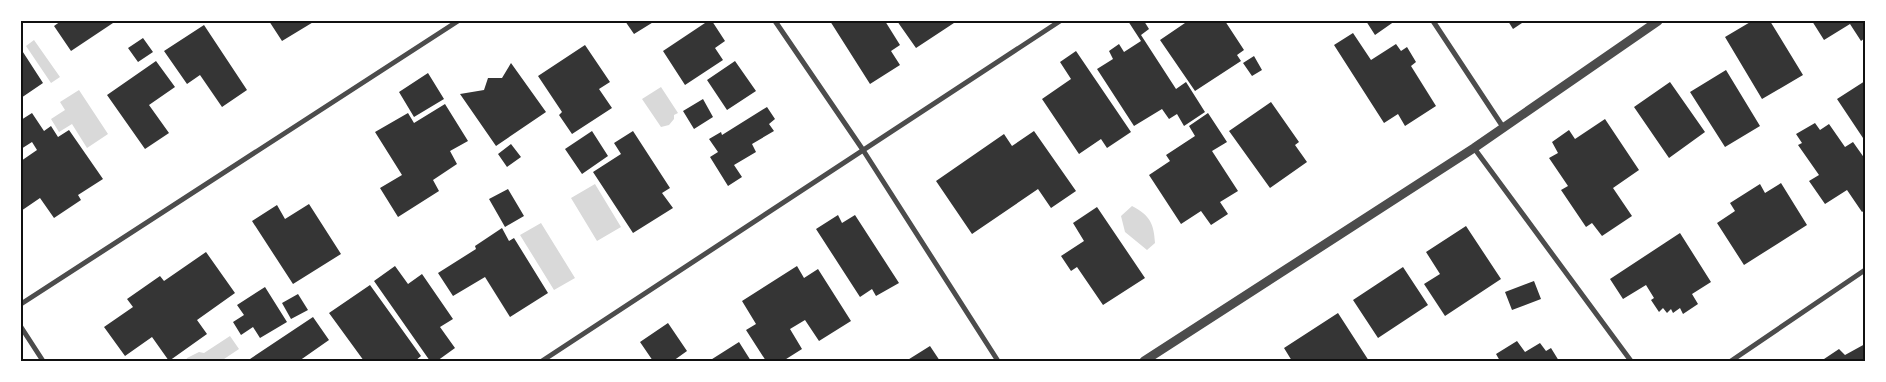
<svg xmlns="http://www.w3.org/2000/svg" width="1886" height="382" viewBox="0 0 1886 382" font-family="Cabin,sans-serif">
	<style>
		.water { fill: #d9d9d9 }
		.building { fill: #353535 }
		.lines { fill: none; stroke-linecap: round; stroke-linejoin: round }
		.minor { stroke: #4c4c4c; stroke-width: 5 }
		.tertiary { stroke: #4c4c4c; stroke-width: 9 }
		.neatline { fill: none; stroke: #111; stroke-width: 2 }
	</style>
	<rect width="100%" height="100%" fill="#fff"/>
	<!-- water -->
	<path class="water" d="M34 40 60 77 51 83 26 46Z
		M661 87 678 113 674 115V119L669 125 661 127 642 99Z
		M79 90 108 134 87 148 72 124 59 132 51 119 65 110 60 102Z
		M595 184 621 227 597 241 571 198Z
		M1132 206C1150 215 1154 224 1155 243L1147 250 1125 232 1121 216Z
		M541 223 575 278 554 290 520 235Z
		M230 336 239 349 221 361H186L187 358 199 352 204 353Z"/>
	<!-- building -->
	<path class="building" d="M61 21H111L113 23 71 51 54 26Z
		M269 21H315L282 41Z
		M625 21H655L634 34Z
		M708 21H712L725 41 715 48 723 60 685 85 663 51Z
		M830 21H885L900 45 891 51 900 65 870 84Z
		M897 21H957L916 48Z
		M1128 21H1144L1149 29 1141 35 1176 89 1186 82 1205 112 1184 126 1177 114 1169 119 1162 109 1134 126 1097 69 1113 59 1109 51 1119 44 1124 52 1141 41Z
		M1184 21H1225L1244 50 1237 55 1241 61 1195 91 1160 40 1185 23Z
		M1366 21H1395L1375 35Z
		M1508 21H1525L1513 29Z
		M1752 21H1770L1803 75 1762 99 1725 37Z
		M1812 21H1865V38L1861 41 1850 24 1824 40Z
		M204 25 247 90 222 107 200 75 187 84 164 51Z
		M1353 33 1371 60 1396 44 1401 51 1407 47 1416 62 1411 66 1436 106 1405 126 1398 114 1384 123 1334 45Z
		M143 38 153 52 138 62 128 48Z
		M585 45 610 82 599 89 612 108 572 134 559 115 562 112 538 76Z
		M21 49 43 83 21 98Z
		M1076 51 1131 132 1107 148 1101 139 1079 154 1042 99 1071 79 1060 62Z
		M1254 56 1262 70 1252 76 1243 63Z
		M156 61 175 87 149 105 169 133 145 149 107 95Z
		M735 61 756 91 727 110 707 80Z
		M511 63 546 112 496 146 460 94 484 90 488 78H502Z
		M1726 70 1760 126 1725 147 1690 92Z
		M428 73 444 99 414 117 399 92Z
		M1865 81V141L1837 99Z
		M1670 82 1705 132 1669 158 1634 107Z
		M703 99 713 117 694 129 683 111Z
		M1271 102 1299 142 1295 145 1307 162 1270 188 1229 131Z
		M445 104 468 141 450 151 457 164 433 180 439 191 398 217 380 188 402 175 375 132 408 113 414 123Z
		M767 107 775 119 769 124 774 131 752 144 756 152 734 165 742 177 728 186 710 157 718 152 709 139 721 132 722 135Z
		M32 113 44 131 51 126 58 137 69 130 103 179 78 195 81 200 54 218 40 198 21 211V161L37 150 32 142 21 149V120Z
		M1208 113 1227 142 1212 151 1238 191 1220 202 1228 214 1211 225 1201 211 1181 224 1149 175 1170 161 1166 155 1195 136 1189 126Z
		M1605 119 1639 170 1613 188 1632 216 1602 236 1592 223 1586 227 1561 190 1568 186 1549 158 1558 153 1552 142 1569 130 1575 139Z
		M1815 123 1820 130 1829 124 1845 147 1853 142 1865 159V210L1862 212 1847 190 1825 204 1809 181 1819 175 1798 145 1802 143 1796 134Z
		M592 131 608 156 582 174 565 149Z
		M633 131 670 188 662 193 673 208 633 233 593 172 621 154 614 143Z
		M1034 131 1076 191 1051 208 1038 189 972 234 936 181 1004 134 1012 146Z
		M511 144 521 157 507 167 498 154Z
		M1781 183 1807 225 1744 265 1717 223 1735 211 1730 203 1760 184 1765 193Z
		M508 189 524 216 505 227 489 199Z
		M309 204 341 254 293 284 252 221 277 205 285 219Z
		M1097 207 1145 278 1103 305 1077 267 1071 271 1061 256 1084 241 1073 223Z
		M838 215 842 223 855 215 899 283 876 296 872 289 860 297 816 229Z
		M1466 226 1501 279 1445 316 1424 284 1440 274 1426 252Z
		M502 228 509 241 514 238 548 293 510 317 485 277 453 296 438 273 476 249 475 246Z
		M1680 233 1711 282 1692 294 1698 304 1683 314 1680 308 1673 313 1671 309 1667 313 1663 308 1659 312 1651 300 1654 298 1646 285 1623 299 1610 279Z
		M206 252 235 293 197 320 207 334 169 361 152 337 125 356 104 327 133 307 127 299 160 276 164 281Z
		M395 266 408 284 422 274 453 319 440 327 455 348 437 361H430L374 281Z
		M797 266 804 278 818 269 851 321 819 341 805 320 790 329 802 349 783 361H766L746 330 756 324 742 301Z
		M1403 267 1428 305 1378 338 1353 300Z
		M1534 281 1541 299 1512 310 1505 292Z
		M370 285 421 356 415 361H386L384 359 382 361H364L329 313Z
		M265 287 287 322 260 338 253 327 241 335 233 322 244 315 237 305Z
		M298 294 308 310 291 319 282 303Z
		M1338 313 1369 361H1292L1284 348Z
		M313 317 329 340 299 361H247Z
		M668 323 687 351 673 361H653L640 342Z
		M1517 341 1525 352 1540 343 1546 351 1551 348 1559 361H1500L1496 354Z
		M739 342 751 361H709Z
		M1865 344V361H1821L1839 349 1845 355Z
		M930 346 940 361H906Z"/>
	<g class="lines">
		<!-- minor -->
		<path class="minor" d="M775 21 863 150 998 361
			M1433 21 1503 127
			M1474 148 1631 361
			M21 304 458 21
			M21 327 43 361
			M542 361 1060 21
			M1731 361 1865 270"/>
		<!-- tertiary -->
		<path class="tertiary" d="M1144 361 1474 148 1658 21"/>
	</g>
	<!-- border -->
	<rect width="1886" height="382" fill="none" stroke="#ffffff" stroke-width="45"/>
	<rect x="22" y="22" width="1842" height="338" class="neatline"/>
</svg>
